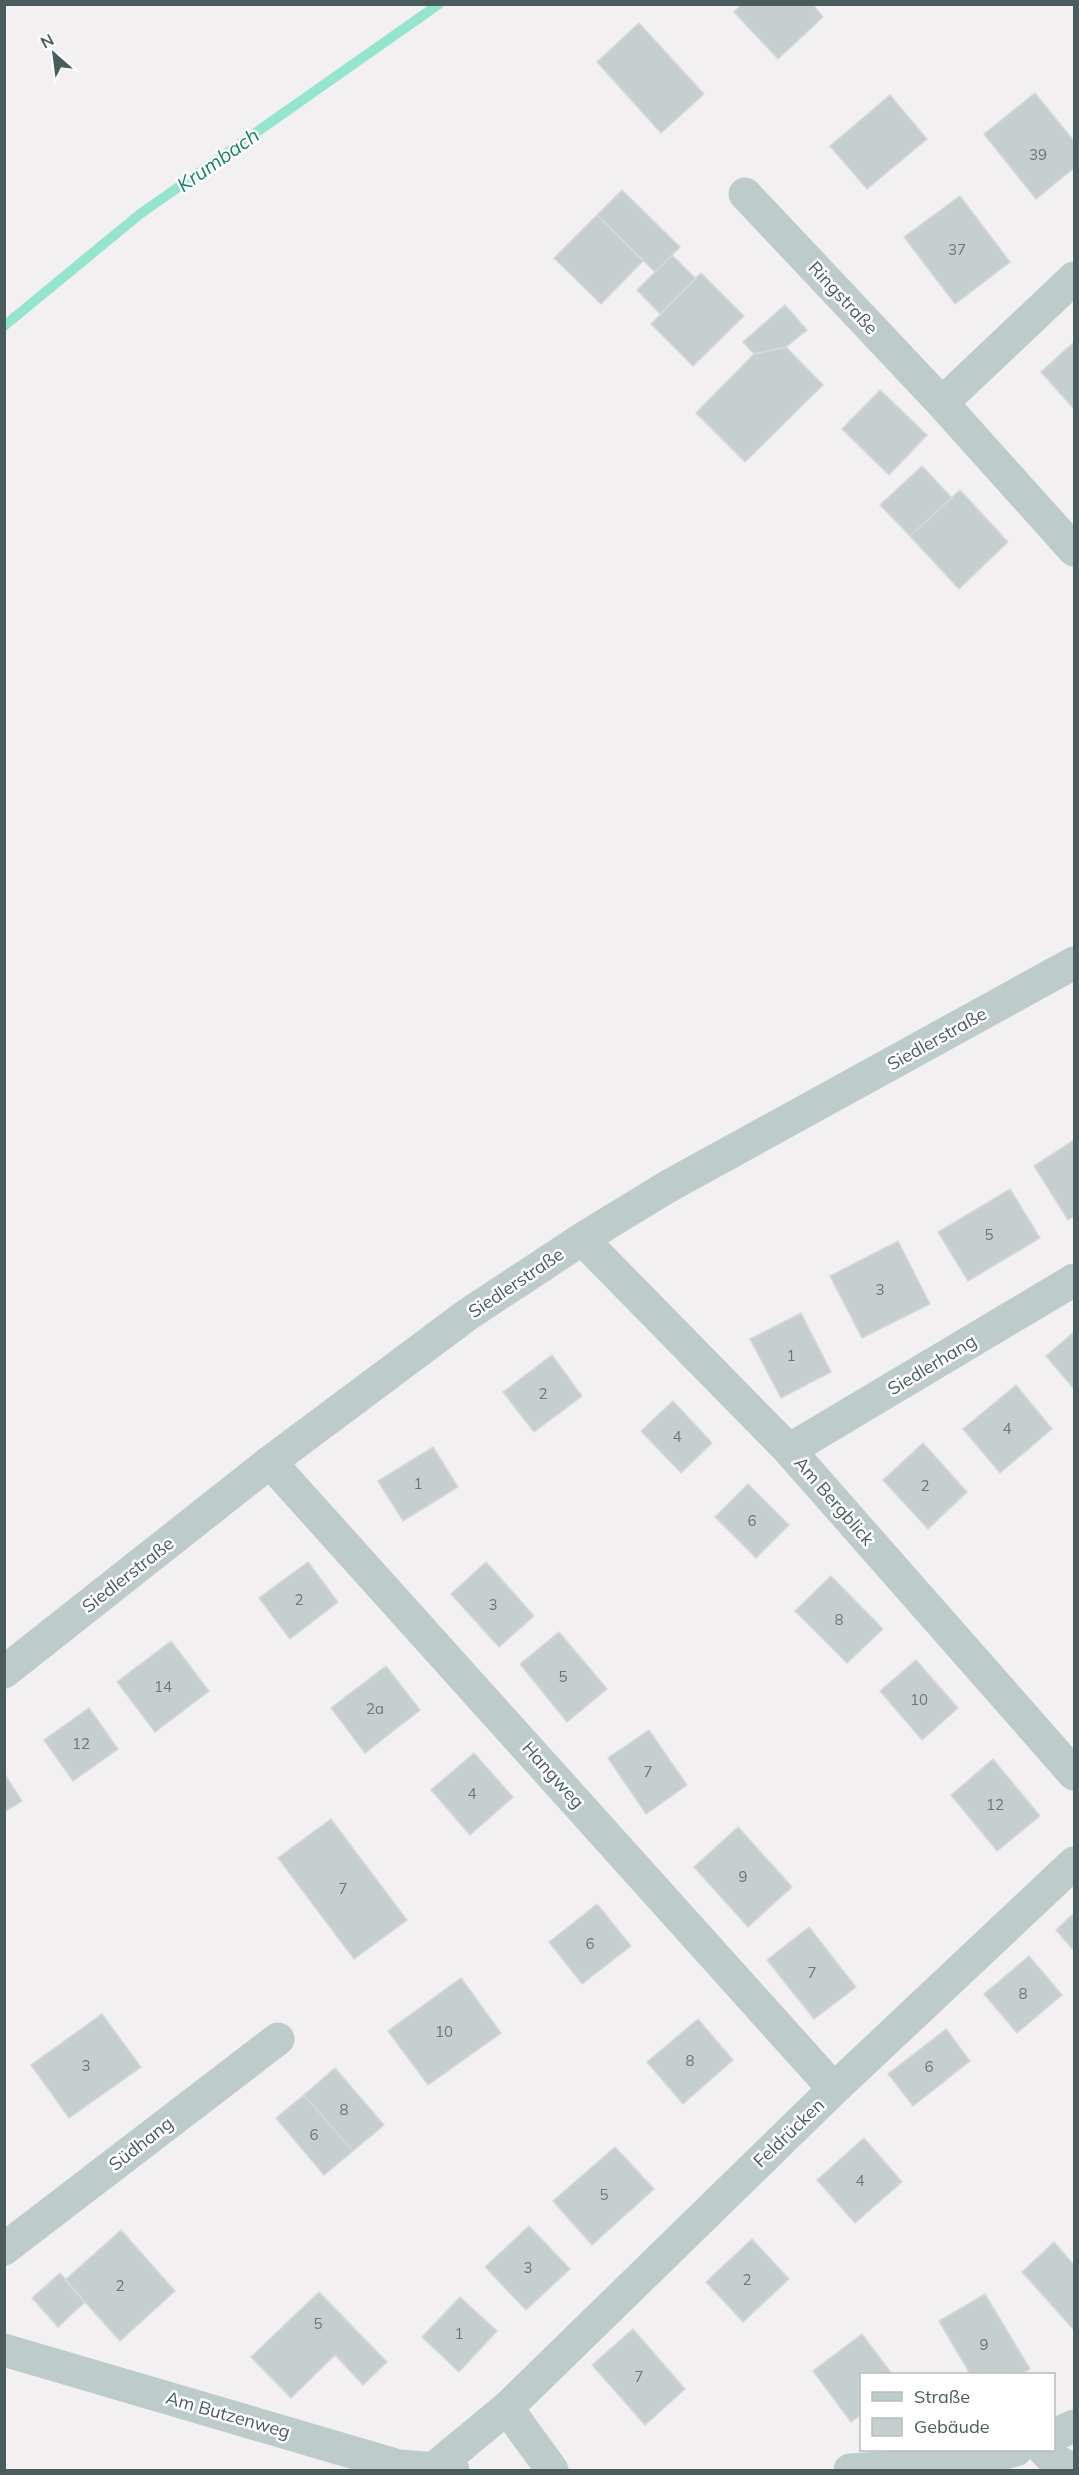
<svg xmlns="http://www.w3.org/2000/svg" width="1079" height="2475" viewBox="0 0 1079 2475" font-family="Mulish,sans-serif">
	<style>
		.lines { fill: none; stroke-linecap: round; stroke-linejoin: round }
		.stream { stroke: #94e4ce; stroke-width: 10 }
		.building { fill: #c7cecf; stroke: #d5d9db; stroke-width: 1.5 }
		.minor { stroke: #bdcbcb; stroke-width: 33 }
		.labels { text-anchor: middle; stroke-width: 5; stroke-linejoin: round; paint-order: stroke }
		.number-label { font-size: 15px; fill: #697879 }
		.street-label { font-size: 18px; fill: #4a5c5c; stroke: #fff }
		.water-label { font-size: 20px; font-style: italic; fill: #188265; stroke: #fff }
	</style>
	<rect width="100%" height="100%" fill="#f2f0f1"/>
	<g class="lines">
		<!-- stream -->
		<path class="stream" d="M4 326 140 214 439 4"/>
	</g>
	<!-- building -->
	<path class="building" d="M742 4H812L823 17 778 59 734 12Z
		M639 23 704 94 661 133 597 62Z
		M1035 93 1074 141V168L1036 199 984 134Z
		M890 95 927 139 867 189 830 146Z
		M622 190 680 247 655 272 597 215Z
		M960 196 1010 262 955 304 904 237Z
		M597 215 643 261 601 304 554 258Z
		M672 255 696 279 660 314 637 290Z
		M701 273 744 316 693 366 651 324Z
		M785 305 807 330 786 347 754 354 743 342Z
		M1074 342V409L1041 372Z
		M786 347 823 385 745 462 696 413 754 354Z
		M880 390 927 435 889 475 842 429Z
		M922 466 952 498 910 536 880 505Z
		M960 490 1008 542 959 589 910 536Z
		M1074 1140V1216L1068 1220 1034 1166Z
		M1010 1189 1040 1238 968 1281 938 1232Z
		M898 1241 930 1304 862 1338 830 1276Z
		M801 1313 831 1372 781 1398 750 1339Z
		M1074 1332V1389L1046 1356Z
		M552 1355 582 1396 534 1432 503 1392Z
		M1016 1385 1052 1429 1000 1473 963 1429Z
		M673 1401 712 1443 681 1473 641 1431Z
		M923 1443 967 1492 928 1529 883 1480Z
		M433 1447 458 1487 403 1521 378 1481Z
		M748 1484 789 1525 756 1558 715 1517Z
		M308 1562 338 1602 290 1639 259 1598Z
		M486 1562 534 1616 499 1647 451 1594Z
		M831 1576 883 1629 847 1663 795 1611Z
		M559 1632 607 1689 567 1722 520 1664Z
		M171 1641 209 1691 155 1732 117 1682Z
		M916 1660 958 1708 922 1740 880 1691Z
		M386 1666 420 1710 365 1753 331 1708Z
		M89 1708 118 1749 73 1781 44 1740Z
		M649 1730 687 1785 646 1814 608 1758Z
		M474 1753 513 1797 470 1835 431 1790Z
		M993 1759 1040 1816 997 1851 951 1795Z
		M4 1773 22 1801 4 1812Z
		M331 1819 407 1920 354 1959 278 1858Z
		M738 1827 792 1887 748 1927 694 1867Z
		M597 1904 631 1946 582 1984 549 1942Z
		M1074 1913V1951L1056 1930Z
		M809 1927 856 1987 814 2019 767 1960Z
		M1029 1956 1062 1995 1017 2033 984 1994Z
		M461 1978 501 2033 428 2085 388 2031Z
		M102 2014 141 2067 69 2118 31 2065Z
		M698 2019 733 2060 683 2104 647 2062Z
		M946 2029 970 2061 913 2106 888 2074Z
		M335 2068 384 2125 353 2151 304 2095Z
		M304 2095 353 2151 324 2175 276 2118Z
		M864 2138 902 2182 855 2223 817 2180Z
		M615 2147 654 2189 592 2245 553 2201Z
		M529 2226 570 2269 526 2310 485 2267Z
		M121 2230 175 2291 120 2341 65 2280Z
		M752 2239 789 2279 743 2322 706 2282Z
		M1054 2242 1074 2265V2330L1022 2272Z
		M60 2273 85 2302 58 2327 32 2298Z
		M319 2292 387 2362 363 2385 335 2355 291 2398 251 2357Z
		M985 2294 1030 2369 1021 2374H970L939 2321Z
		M460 2297 497 2331 459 2372 422 2337Z
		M633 2329 685 2389 645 2425 592 2365Z
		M862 2334 892 2374H862V2414L851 2422 813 2371Z"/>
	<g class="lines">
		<!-- minor -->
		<path class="minor" d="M745 194 942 403
			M1074 278 942 403 1074 550
			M582 1239 789 1450 1074 1774
			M789 1450 1074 1280
			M270 1462 834 2089
			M4 1672 270 1462 467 1315 582 1239 667 1187 1074 963
			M4 2249 278 2039
			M4 2350 399 2466 453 2470
			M1054 2435 1074 2426
			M1044 2450 1053 2459 1074 2470
			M433 2469 507 2408
			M552 2470 507 2408 834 2089 1074 1863
			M850 2470 974 2462 1016 2450"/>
	</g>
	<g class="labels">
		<!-- number labels -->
		<g class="number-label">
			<text x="1038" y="160">39</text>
			<text x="957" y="255">37</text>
			<text x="989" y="1240">5</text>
			<text x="880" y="1295">3</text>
			<text x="791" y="1361">1</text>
			<text x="543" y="1399">2</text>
			<text x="1007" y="1434">4</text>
			<text x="677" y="1442">4</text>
			<text x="418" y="1489">1</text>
			<text x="925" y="1491">2</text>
			<text x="752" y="1526">6</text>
			<text x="299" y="1605">2</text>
			<text x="493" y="1610">3</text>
			<text x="839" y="1625">8</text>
			<text x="563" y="1682">5</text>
			<text x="163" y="1692">14</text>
			<text x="919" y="1705">10</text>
			<text x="375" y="1714">2a</text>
			<text x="81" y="1749">12</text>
			<text x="648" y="1777">7</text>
			<text x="472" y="1799">4</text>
			<text x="995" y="1810">12</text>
			<text x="743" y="1882">9</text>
			<text x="343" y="1894">7</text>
			<text x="590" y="1949">6</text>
			<text x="812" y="1978">7</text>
			<text x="1023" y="1999">8</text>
			<text x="444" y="2037">10</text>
			<text x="690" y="2066">8</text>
			<text x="86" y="2071">3</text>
			<text x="929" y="2072">6</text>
			<text x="344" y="2115">8</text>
			<text x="314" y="2140">6</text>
			<text x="860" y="2186">4</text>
			<text x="604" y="2200">5</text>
			<text x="528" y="2273">3</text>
			<text x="747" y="2285">2</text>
			<text x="120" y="2291">2</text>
			<text x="318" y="2329">5</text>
			<text x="459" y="2339">1</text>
			<text x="984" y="2350">9</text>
			<text x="639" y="2382">7</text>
		</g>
		<!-- street labels -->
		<g class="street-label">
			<text transform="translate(843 298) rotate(47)" y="6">Ringstraße</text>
			<text transform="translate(937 1039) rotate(-29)" y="6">Siedlerstraße</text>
			<text transform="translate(516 1283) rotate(-34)" y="6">Siedlerstraße</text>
			<text transform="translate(932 1365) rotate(-31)" y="6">Siedlerhang</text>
			<text transform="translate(834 1501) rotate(49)" y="6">Am Bergblick</text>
			<text transform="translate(128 1575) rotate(-38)" y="6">Siedlerstraße</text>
			<text transform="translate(553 1775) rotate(48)" y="6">Hangweg</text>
			<text transform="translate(789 2133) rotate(-44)" y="6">Feldrücken</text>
			<text transform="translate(141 2144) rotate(-38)" y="6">Südhang</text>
			<text transform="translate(228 2415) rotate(16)" y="6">Am Butzenweg</text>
		</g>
		<!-- water labels -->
		<g class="water-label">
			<text transform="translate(218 160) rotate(-35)" y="7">Krumbach</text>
		</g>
	</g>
	<!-- border -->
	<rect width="1079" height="2475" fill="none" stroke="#4a5c5c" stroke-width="12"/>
	<!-- legend -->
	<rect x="860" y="2373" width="195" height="78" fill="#ffffff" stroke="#b7bebe" stroke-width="1.5"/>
	<rect x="872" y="2392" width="30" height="9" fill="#bdcbcb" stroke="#b7bebe" stroke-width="1.5"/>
	<text x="914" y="2403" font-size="18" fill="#4a5c5c">Straße</text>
	<rect x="872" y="2418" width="30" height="18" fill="#c7cecf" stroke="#b7bebe" stroke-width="1.5"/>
	<text x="914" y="2433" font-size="18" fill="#4a5c5c">Gebäude</text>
	<!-- north arrow -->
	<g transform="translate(54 54) rotate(332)" stroke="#ffffff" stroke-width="4.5" paint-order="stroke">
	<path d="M0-4.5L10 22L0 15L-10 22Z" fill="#4a5c5c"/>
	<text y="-9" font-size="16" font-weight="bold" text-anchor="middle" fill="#4a5c5c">N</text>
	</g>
</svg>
